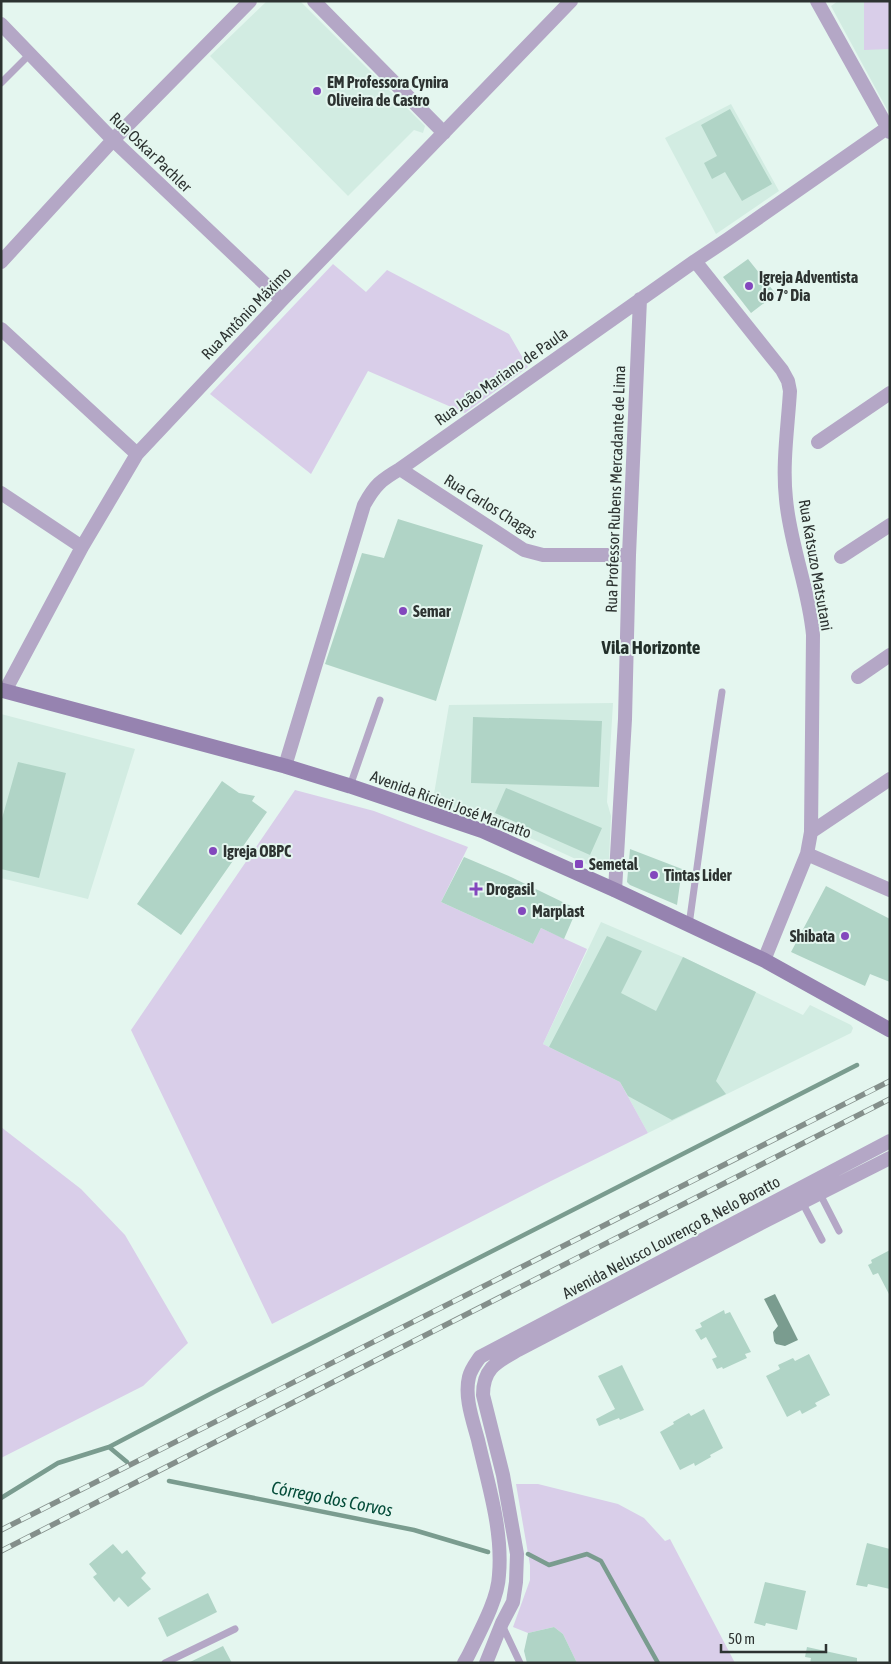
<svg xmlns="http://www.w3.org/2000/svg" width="891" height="1664" viewBox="0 0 891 1664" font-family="'Asap Condensed',sans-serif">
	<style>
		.built { fill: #d2ece2 }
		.green { fill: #d9cee9 }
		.water { fill: #7a9c8f }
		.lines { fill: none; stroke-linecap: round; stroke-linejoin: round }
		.stream { stroke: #7a9c8f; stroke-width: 4.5 }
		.building { fill: #b0d4c6 }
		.lane { stroke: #b4a7c6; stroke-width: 7 }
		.street { stroke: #b4a7c6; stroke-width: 14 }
		.secondary { stroke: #9683b0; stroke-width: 15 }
		.rail-casing { stroke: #848f8b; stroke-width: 5.5 }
		.rail { stroke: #e4f6ef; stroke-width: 4; stroke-dasharray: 11; stroke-linecap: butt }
		.poi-dot { fill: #8347bd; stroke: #e4f6ef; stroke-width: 2 }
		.labels { text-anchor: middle; stroke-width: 4; stroke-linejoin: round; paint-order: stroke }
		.poi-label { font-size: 16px; font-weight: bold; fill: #2d3331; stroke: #e4f6ef; text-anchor: start }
		.street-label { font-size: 16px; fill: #2d3331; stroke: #e4f6ef }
		.water-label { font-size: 18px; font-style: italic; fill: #054d3a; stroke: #e4f6ef }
		.quarter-label { font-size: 19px; font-weight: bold; fill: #222f2a; stroke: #e4f6ef }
	</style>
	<rect width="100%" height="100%" fill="#e4f6ef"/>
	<!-- built -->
	<path class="built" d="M267 1H300L425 126 423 133 414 130 348 196 210 56Z
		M838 1H890L889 113 831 6Z
		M731 104 779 191 716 234 665 138Z
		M613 703 607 802 611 816 609 860 607 867 600 869 593 867 504 826 433 800 449 705Z
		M1 714 135 749 88 899 1 878Z
		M601 922 683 957 803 1015 810 1005 851 1025 853 1028 851 1033 648 1133 620 1082 543 1044Z"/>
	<!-- green -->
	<path class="green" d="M864 1H890V49L864 50Z
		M333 264 366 292 387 270 509 334 528 367 465 413 368 371 311 474 210 394Z
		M295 790 374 811 468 847 441 902 533 944 541 928 587 949 543 1044 620 1082 648 1133 551 1181 272 1324 131 1030Z
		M1 1127 81 1189 125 1235 188 1343 143 1386 1 1458Z
		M516 1484H538L618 1504 644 1518 665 1541 670 1539 735 1663H577L563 1634 554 1627 528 1633 513 1627 530 1580V1565Z"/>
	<!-- water -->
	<path class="water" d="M775 1294 798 1340 785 1346 776 1344 774 1341 773 1332 778 1326 764 1299Z"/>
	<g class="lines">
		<!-- stream -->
		<path class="stream" d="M109 1447 127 1462
			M169 1481 414 1530 488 1552
			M1 1498 58 1463 109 1447 212 1393 310 1344 857 1065
			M528 1554 549 1565 587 1554 601 1561 658 1663"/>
	</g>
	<!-- building -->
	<path class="building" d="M730 109 772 184 742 201 725 172 712 179 704 163 717 156 701 125Z
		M748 259 776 294 751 313 723 277Z
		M398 519 483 545 436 701 325 664 362 553 384 558Z
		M473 717 602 721 599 787 471 783Z
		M18 762 66 773 39 878 1 869V822Z
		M222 781 239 793 255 796 252 801 267 812 181 935 137 904Z
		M506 788 602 828 590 855 495 813Z
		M630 849 682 869 677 905 630 885 627 882Z
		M464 857 511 877 577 909 564 939 541 928 533 944 441 902Z
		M826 886 890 919V982L870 974 865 986 791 952Z
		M607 936 642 951 621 993 656 1011 683 957 756 992 716 1081 726 1094 672 1120 628 1096 620 1082 549 1047Z
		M890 1250V1296L878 1273 873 1275 868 1265 872 1263 871 1260Z
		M724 1310 725 1314 730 1312 751 1352 745 1354 747 1358 723 1369 722 1367 717 1369 712 1359 717 1357 706 1337 701 1340 695 1330 702 1327 700 1323Z
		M809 1354 830 1395 815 1403 817 1406 802 1414 800 1410 787 1417 766 1376 780 1369 778 1365 793 1358 795 1361Z
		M622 1365 644 1410 620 1420 619 1418 599 1426 596 1419 615 1409 598 1376Z
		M704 1409 723 1448 710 1455 711 1457 695 1466 694 1463 680 1470 660 1432 674 1424 673 1422 689 1413 691 1416Z
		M867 1543 890 1549V1589L868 1584 867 1587 856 1585Z
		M113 1544 122 1554 127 1550 146 1573 141 1578 151 1589 128 1607 119 1597 114 1602 93 1577 97 1574 89 1564Z
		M765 1582 806 1591 797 1630 766 1623 765 1626 754 1623Z
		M208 1593 217 1612 167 1637 158 1618Z
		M554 1627 563 1634 577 1663H527L524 1651 528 1633Z
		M223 1646 232 1663H188Z
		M807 1647 857 1658V1663H810L811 1658 805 1657Z"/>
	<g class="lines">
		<!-- lane -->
		<path class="lane" d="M1 83 30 54
			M350 786 380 700
			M689 925C700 847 710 770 722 692
			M820 1194 839 1231
			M802 1202 822 1240
			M502 1625 520 1663
			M165 1663 235 1629"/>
		<!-- street -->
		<path class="street" d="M314 1 444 133
			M817 1 890 132
			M1 24 113 140 282 300
			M695 261 782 370 788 381 790 391C788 426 782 464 786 499 790 545 809 589 813 635L811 832 807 854 764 960
			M1 262 113 140 250 1
			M1 329 137 454
			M818 442 890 393
			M400 469 524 550 543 555H629
			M1 493 82 547
			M841 557 890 525
			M858 677 890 655
			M5 691 82 547 137 454 282 300 571 1
			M285 766 364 505C375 485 381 480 400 469L695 261 728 239 890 126
			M811 832 890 779
			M807 854 890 890
			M615 890 625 719 629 555 640 299
			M464 1663 468 1656C479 1633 498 1600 499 1575 503 1530 488 1484 478 1440 473 1421 464 1397 469 1377 471 1369 476 1363 480 1357L890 1141
			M486 1663 502 1623 513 1602 516 1582 517 1554 503 1475 483 1395C483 1368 497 1362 518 1350L767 1220 890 1158"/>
		<!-- secondary -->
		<path class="secondary" d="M1 690 285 766 350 786 483 831 615 890 764 960 890 1030"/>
		<defs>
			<path id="rail" d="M1 1530 890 1081
				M1 1551 890 1099"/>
		</defs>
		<!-- rail casing -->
		<use href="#rail" class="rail-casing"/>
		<!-- rail -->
		<use href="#rail" class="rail"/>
	</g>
	<!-- markers -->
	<g class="poi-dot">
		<circle cx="317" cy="91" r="5"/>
		<circle cx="749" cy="286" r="5"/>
		<circle cx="403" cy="611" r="5"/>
		<circle cx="213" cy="851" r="5"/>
		<rect x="574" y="859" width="10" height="10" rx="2.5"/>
		<circle cx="654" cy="875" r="5"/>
		<path d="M473.5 881.5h5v5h5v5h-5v5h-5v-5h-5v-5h5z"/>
		<circle cx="522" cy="911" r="5"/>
		<circle cx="845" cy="936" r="5"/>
	</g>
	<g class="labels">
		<!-- poi labels -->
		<g class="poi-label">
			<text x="327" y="88">EM Professora Cynira<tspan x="327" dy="18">Oliveira de Castro</tspan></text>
			<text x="759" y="283">Igreja Adventista<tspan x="759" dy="18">do 7º Dia</tspan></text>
			<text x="413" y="617">Semar</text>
			<text x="223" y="857">Igreja OBPC</text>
			<text x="589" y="870">Semetal</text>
			<text x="664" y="881">Tintas Lider</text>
			<text x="486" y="895">Drogasil</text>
			<text x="532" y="917">Marplast</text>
			<text x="835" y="942" text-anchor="end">Shibata</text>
		</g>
		<!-- street labels -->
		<g class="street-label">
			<text transform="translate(151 152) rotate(44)" y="6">Rua Oskar Pachler</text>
			<text transform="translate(246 313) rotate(-46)" y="6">Rua Antônio Máximo</text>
			<text transform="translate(501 376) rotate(-35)" y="6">Rua João Mariano de Paula</text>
			<text transform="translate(615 489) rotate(-88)" y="6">Rua Professor Rubens Mercadante de Lima</text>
			<text transform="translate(491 506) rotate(32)" y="6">Rua Carlos Chagas</text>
			<text transform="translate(816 565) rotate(80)" y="6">Rua Katsuzo Matsutani</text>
			<text transform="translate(451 804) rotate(20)" y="6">Avenida Ricieri José Marcatto</text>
			<text transform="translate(671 1237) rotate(-28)" y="6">Avenida Nelusco Lourenço B. Nelo Boratto</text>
		</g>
		<!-- water labels -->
		<g class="water-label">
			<text transform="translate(332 1499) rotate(11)" y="6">Córrego dos Corvos</text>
		</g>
		<!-- quarter labels -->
		<g class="quarter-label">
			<text x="651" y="654">Vila Horizonte</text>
		</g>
	</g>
	<!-- border -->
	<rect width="891" height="1664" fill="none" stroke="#2d3331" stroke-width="5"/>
	<!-- scale -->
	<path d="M721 1644v8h105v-8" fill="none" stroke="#2d3331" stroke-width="2.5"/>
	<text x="728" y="1644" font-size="15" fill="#2d3331" stroke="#e4f6ef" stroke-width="4" paint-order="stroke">50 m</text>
</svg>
